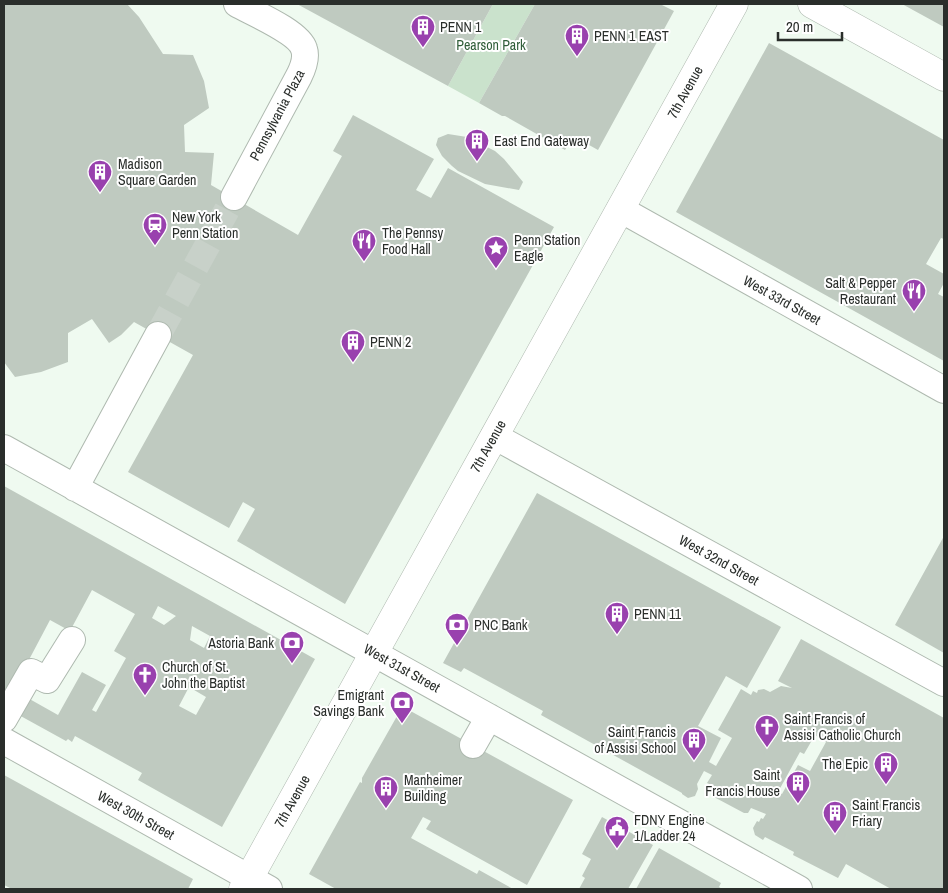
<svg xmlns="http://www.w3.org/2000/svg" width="948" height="893" viewBox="0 0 948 893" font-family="'Archivo Narrow',sans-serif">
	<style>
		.green { fill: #cae2cc }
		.building { fill: #bfcac0; fill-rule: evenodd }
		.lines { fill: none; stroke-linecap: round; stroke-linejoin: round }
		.minor-tunnel { stroke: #c8d1c9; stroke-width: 26; stroke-dasharray: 26 13; stroke-linecap: butt }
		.minor-casing { stroke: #aeb9af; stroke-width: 28 }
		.major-casing { stroke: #aeb9af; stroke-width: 29 }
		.minor { stroke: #fff; stroke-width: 26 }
		.major { stroke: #fff; stroke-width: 28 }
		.labels { text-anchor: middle; stroke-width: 4; stroke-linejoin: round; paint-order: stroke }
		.poi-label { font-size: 14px; fill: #2a2e2b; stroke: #fff; text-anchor: start }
		.park-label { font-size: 14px; fill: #2f5d38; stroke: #fff }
		.street-label { font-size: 14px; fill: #2a2e2b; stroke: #fff }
	</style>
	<rect width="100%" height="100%" fill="#effaf0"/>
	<!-- green -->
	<path class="green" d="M493 4H535L479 103 448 86Z"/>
	<!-- building -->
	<path class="building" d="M4 4H127L139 17 163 54 193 55 204 81 209 108 184 125 185 152 214 153 211 185 298 235 342 156 333 151 353 115 434 159 416 190 431 198 448 168 554 227 345 604 237 541 255 509 243 502 229 528 128 472 193 355 134 322 121 335 109 343 92 319 68 333V362L41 372 15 377 4 362Z
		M297 4H493L448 86Z
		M535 4H660L674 11 598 150 573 136 565 150 505 116H502L479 103Z
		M902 4H944V27Z
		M769 43 944 140V239L941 238 926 264 944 274V283L938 294 944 297V361L676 212Z
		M448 134 467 137 495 151 504 159 523 182 519 190 485 184 458 171 452 166 442 156 436 145 438 138Z
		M4 486 315 659 222 827 138 780 142 773 75 736 72 742 68 739 66 741 17 714 26 697 58 715 82 672 106 685 92 710 96 712 126 658 114 651 135 614 92 590 70 631 50 620 4 707ZM158 606 176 616 164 625 152 618ZM192 626 210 636 204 648 190 640ZM189 687 206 697 196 715 179 706Z
		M537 493 781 627 747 688 726 676 698 726 721 738 709 762 716 766 732 738 718 730 741 689 751 695 753 691 757 693 758 690 764 689 770 692 781 686 792 688 778 681 801 639 944 718V889H891L846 864 838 878 793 855 794 852 765 837 763 840 755 835 753 828 757 821 759 822 761 818 763 819 766 814 751 808 748 813H744L714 797 713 792 716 787 707 783 712 775 704 771 697 784 698 789 695 796 688 798 682 794V793L541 715 543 711 464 668 461 672 443 663ZM815 735 826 742 810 771 798 765 782 794 778 792 800 752 804 754Z
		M944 536V653L895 625Z
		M405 708 573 800 527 885 426 829 431 821 423 817 411 838 477 874 479 870 513 889H336L309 874 360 782 362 783V778L401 709Z
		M4 775 193 879 188 889H12L4 885Z
		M602 817 653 845 628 889H579L585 878 582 876 591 859 582 854Z
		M659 848 721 883 719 887 722 889H636Z"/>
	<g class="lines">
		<!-- minor-tunnel -->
		<path class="minor-tunnel" d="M158 335 234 197"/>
		<defs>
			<path id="minor" d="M234 197 299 76C303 68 307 58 304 49 299 32 253 13 237 4
				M620 209 944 390
				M494 436 944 683
				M4 448 799 889
				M75 488 158 335
				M4 719 31 672 47 680 72 640
				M4 741 269 889
				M473 745 489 717"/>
			<path id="major" d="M812 4 944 77
				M243 889 734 4"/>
		</defs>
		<!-- minor casing -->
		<use href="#minor" class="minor-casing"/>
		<!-- major casing -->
		<use href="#major" class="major-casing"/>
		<!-- minor -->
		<use href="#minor" class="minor"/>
		<!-- major -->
		<use href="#major" class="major"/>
	</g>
	<!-- icons -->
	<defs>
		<symbol id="building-pin" viewBox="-11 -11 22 30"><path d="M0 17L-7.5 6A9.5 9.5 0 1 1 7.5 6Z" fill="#9941ae" stroke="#fff"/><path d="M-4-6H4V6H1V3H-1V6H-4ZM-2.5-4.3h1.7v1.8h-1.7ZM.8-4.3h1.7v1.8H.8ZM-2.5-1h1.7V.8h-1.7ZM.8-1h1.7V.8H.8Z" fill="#fff"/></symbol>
		<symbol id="station-pin" viewBox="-11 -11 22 30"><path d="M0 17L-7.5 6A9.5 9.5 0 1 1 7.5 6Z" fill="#9941ae" stroke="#fff"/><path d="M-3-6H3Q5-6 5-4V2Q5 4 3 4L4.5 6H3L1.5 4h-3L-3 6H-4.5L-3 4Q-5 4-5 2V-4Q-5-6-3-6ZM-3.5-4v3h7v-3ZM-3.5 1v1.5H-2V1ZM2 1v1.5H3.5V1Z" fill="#fff"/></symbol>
		<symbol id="restaurant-pin" viewBox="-11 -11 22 30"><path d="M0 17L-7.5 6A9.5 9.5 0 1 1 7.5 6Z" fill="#9941ae" stroke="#fff"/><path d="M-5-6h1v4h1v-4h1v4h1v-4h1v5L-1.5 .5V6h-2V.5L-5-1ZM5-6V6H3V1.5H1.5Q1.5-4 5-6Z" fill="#fff"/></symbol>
		<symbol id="sight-pin" viewBox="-11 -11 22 30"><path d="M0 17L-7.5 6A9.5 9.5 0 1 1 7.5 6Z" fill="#9941ae" stroke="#fff"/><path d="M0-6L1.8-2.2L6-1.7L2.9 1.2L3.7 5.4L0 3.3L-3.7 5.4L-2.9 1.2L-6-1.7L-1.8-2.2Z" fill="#fff"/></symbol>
		<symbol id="bank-pin" viewBox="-11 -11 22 30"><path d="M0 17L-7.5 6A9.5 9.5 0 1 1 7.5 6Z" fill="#9941ae" stroke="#fff"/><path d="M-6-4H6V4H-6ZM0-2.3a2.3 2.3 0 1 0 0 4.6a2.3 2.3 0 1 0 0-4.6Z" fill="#fff"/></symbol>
		<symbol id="church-pin" viewBox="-11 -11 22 30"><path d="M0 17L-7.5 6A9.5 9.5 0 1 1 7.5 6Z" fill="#9941ae" stroke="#fff"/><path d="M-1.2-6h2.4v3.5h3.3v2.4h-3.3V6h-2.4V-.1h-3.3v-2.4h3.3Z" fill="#fff"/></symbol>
		<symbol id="civic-pin" viewBox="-11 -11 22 30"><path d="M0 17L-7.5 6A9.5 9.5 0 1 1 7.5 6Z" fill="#9941ae" stroke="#fff"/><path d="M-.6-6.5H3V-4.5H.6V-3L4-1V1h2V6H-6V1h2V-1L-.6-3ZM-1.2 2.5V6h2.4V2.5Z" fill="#fff"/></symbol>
	</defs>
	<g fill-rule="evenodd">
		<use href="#building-pin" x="409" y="13" width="28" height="38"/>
		<use href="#building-pin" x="563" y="22" width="28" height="38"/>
		<use href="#building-pin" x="463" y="127" width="28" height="38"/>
		<use href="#building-pin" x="86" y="158" width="28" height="38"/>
		<use href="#station-pin" x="141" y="211" width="28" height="38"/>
		<use href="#restaurant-pin" x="350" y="227" width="28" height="38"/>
		<use href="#sight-pin" x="482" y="234" width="28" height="38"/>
		<use href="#restaurant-pin" x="900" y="277" width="28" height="38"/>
		<use href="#building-pin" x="339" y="328" width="28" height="38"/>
		<use href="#building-pin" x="603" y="600" width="28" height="38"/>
		<use href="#bank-pin" x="443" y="611" width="28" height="38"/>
		<use href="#bank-pin" x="278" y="629" width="28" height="38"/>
		<use href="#church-pin" x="131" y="661" width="28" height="38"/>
		<use href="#bank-pin" x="388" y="689" width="28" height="38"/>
		<use href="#church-pin" x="753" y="713" width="28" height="38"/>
		<use href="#building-pin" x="680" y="726" width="28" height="38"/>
		<use href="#building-pin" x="872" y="750" width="28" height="38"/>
		<use href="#building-pin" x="784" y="769" width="28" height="38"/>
		<use href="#building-pin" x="372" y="774" width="28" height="38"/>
		<use href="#building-pin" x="821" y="799" width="28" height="38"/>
		<use href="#civic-pin" x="603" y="814" width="28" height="38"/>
	</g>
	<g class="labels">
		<!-- poi labels -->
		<g class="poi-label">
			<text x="440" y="32">PENN 1</text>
			<text x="594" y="41">PENN 1 EAST</text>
			<text x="494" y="146">East End Gateway</text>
			<text x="118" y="169">Madison<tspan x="118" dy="16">Square Garden</tspan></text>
			<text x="172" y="222">New York<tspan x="172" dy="16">Penn Station</tspan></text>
			<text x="382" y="238">The Pennsy<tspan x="382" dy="16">Food Hall</tspan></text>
			<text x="514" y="245">Penn Station<tspan x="514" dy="16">Eagle</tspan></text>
			<text x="896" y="288" text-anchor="end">Salt &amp; Pepper<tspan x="896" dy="16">Restaurant</tspan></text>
			<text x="370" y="347">PENN 2</text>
			<text x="634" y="619">PENN 11</text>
			<text x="474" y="630">PNC Bank</text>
			<text x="274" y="648" text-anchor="end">Astoria Bank</text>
			<text x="162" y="672">Church of St.<tspan x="162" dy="16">John the Baptist</tspan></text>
			<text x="384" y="700" text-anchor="end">Emigrant<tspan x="384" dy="16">Savings Bank</tspan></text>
			<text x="784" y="724">Saint Francis of<tspan x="784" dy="16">Assisi Catholic Church</tspan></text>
			<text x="676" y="737" text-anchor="end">Saint Francis<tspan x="676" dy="16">of Assisi School</tspan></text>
			<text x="868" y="769" text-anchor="end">The Epic</text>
			<text x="780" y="780" text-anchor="end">Saint<tspan x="780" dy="16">Francis House</tspan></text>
			<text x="404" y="785">Manheimer<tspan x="404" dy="16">Building</tspan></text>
			<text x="852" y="810">Saint Francis<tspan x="852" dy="16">Friary</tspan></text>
			<text x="634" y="825">FDNY Engine<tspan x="634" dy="16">1/Ladder 24</tspan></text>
		</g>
		<!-- park labels -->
		<g class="park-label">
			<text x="491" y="50">Pearson Park</text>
		</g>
		<!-- street labels -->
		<g class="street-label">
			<text transform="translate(685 92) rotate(-61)" y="5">7th Avenue</text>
			<text transform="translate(277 115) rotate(-62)" y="5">Pennsylvania Plaza</text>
			<text transform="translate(782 300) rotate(29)" y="5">West 33rd Street</text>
			<text transform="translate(488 446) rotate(-61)" y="5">7th Avenue</text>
			<text transform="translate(719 560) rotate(29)" y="5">West 32nd Street</text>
			<text transform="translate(402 668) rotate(29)" y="5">West 31st Street</text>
			<text transform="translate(292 801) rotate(-61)" y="5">7th Avenue</text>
			<text transform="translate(136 815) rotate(29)" y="5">West 30th Street</text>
		</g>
	</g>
	<!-- border -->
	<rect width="948" height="893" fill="none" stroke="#2a2e2b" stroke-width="10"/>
	<!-- scale -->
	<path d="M778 32v8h64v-8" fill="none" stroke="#2a2e2b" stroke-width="2.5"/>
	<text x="786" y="32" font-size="15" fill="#2a2e2b" stroke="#ffffff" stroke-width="4" paint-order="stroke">20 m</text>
</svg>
